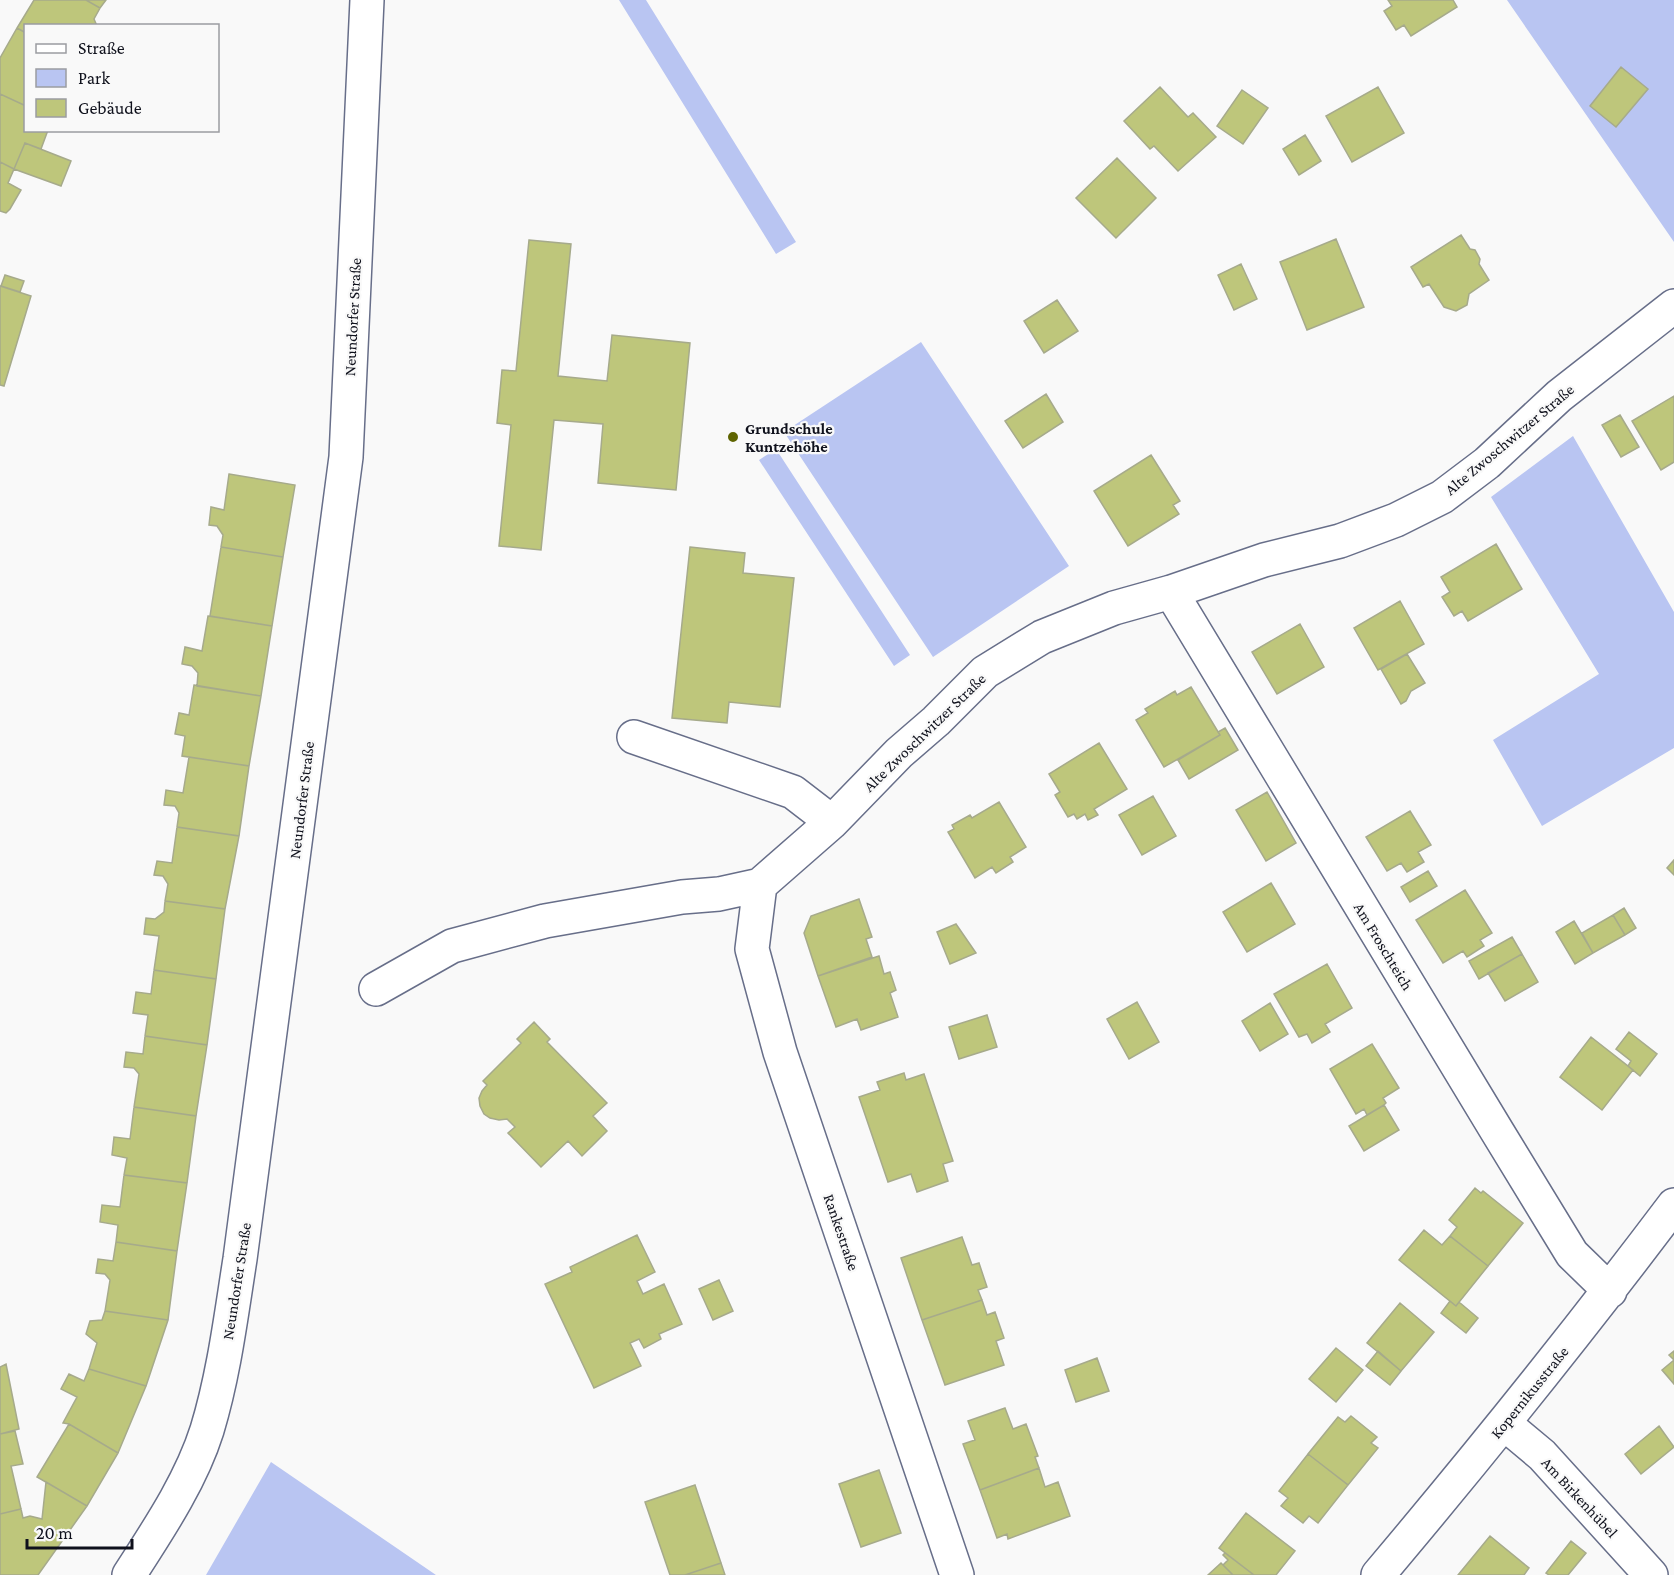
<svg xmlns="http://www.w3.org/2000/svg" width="1674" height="1575" viewBox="0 0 1674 1575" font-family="'Crimson Pro',serif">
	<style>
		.green { fill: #b9c5f2 }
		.building { fill: #bec67b; stroke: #a6aa8b; stroke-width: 1.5 }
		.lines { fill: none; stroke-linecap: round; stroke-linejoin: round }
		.minor-casing { stroke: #676e89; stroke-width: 36 }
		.minor { stroke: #fff; stroke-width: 33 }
		.poi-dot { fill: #5e6400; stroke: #f9f9f9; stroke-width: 2 }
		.labels { text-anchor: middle; stroke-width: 4.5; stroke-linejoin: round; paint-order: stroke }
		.street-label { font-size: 16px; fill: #0f111c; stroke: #f9f9f9 }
		.poi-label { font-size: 16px; font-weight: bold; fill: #0f111c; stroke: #f9f9f9; text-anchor: start }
	</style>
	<rect width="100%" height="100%" fill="#f9f9f9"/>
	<!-- green -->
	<path class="green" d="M619 0H646L796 242 776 254Z
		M1507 0H1674V242Z
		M921 342 1069 566 933 657 784 432Z
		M1573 436 1674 612V748L1542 826 1493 740 1599 674 1491 497Z
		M776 449 910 655 894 666 759 460Z
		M271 1462 436 1575H206Z"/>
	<!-- building -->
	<path class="building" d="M34 0H86L100 8 94 19 97 26H26V33L17 28Z
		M86 0H106L100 8Z
		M1388 0H1453L1457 7 1411 36 1404 25 1396 30 1384 11 1392 6Z
		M17 28 26 33V106L0 94V58Z
		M1621 67 1648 89 1616 127 1590 106Z
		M1160 87 1188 117 1193 113 1216 137 1178 171 1154 146 1150 149 1124 121Z
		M1378 87 1404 133 1352 162 1326 116Z
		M1242 90 1268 108 1243 144 1217 126Z
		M0 94 26 106V130H48L41 149 25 143 14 169 0 162Z
		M1305 135 1321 161 1299 175 1283 149Z
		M25 143 71 161 61 186 14 169Z
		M1117 158 1156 198 1116 238 1076 198Z
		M0 162 14 169 8 183 21 190 10 209 6 213 0 211Z
		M1461 235 1470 249 1475 250 1480 259 1479 264 1489 280 1469 294 1467 305 1456 311 1444 307 1429 284 1423 287 1411 267Z
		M1336 239 1364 307 1307 330 1280 262Z
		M529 240 571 244 558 376 607 381 612 335 690 343 676 490 598 483 603 424 554 420 541 550 499 546 511 425 497 423 502 370 516 371Z
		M1241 264 1257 299 1234 310 1218 275Z
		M5 275 24 281 20 292 1 286Z
		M0 286 31 296 4 386 0 385Z
		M1057 300 1078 331 1044 353 1024 321Z
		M1046 394 1063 422 1023 448 1005 421Z
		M1674 396V462L1661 470 1632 421Z
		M1620 415 1639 447 1621 457 1602 425Z
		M1151 455 1180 501 1173 505 1179 514 1128 546 1094 491Z
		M229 474 295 485 283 557 221 547 223 535 217 526 209 525 211 507 224 510Z
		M1496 544 1522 589 1468 621 1462 611 1454 616 1442 597 1450 592 1441 577Z
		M221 547 283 557 272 626 210 616Z
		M690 547 745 553 743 573 794 578 780 707 729 702 727 723 672 718Z
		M1400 601 1424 644 1378 670 1354 628Z
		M208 616 272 626 261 696 197 686 198 673 192 666 182 664 185 647 202 651Z
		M1300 624 1324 667 1277 694 1252 652Z
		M1407 654 1425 683 1411 691 1406 701 1401 704 1381 669Z
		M194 685 261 696 249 766 182 756 185 736 175 734 179 713 189 715Z
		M1191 687 1220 735 1164 767 1136 720 1148 713 1145 709 1175 691 1177 695Z
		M1225 728 1238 750 1189 779 1178 760 1220 735 1218 732Z
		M1099 743 1127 789 1094 809 1098 815 1088 820 1085 814 1077 819 1074 814 1068 817 1055 795 1060 792 1049 774Z
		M189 757 249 766 239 836 177 827 179 813 175 806 164 805 166 790 183 793Z
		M1267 792 1296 843 1266 861 1236 810Z
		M1153 796 1176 836 1142 855 1119 815Z
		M999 802 1026 847 1010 857 1013 862 996 873 992 867 975 878 948 832 954 829 952 825 970 815 972 818Z
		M1410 811 1431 845 1418 852 1424 862 1407 872 1401 863 1387 871 1366 837Z
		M177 827 239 836 225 909 165 901 168 884 163 876 154 875 157 861 172 863Z
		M1674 860V875L1667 868Z
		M1428 871 1437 886 1410 902 1401 887Z
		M1271 883 1295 924 1247 952 1223 912Z
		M1465 890 1492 933 1480 940 1484 946 1467 957 1463 951 1443 963 1416 920Z
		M859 899 872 937 866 939 872 957 818 976 804 933 811 916Z
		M165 901 225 909 216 979 154 970 159 936 144 934 146 918 155 919 164 912Z
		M1624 908 1636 928 1625 935 1613 915Z
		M1613 915 1625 935 1593 953 1582 933Z
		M1574 921 1593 953 1575 964 1556 932Z
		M956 924 976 953 950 964 937 932Z
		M1512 937 1522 954 1479 979 1469 961Z
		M1522 954 1538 982 1505 1001 1488 973Z
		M879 956 884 974 890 972 896 990 890 993 898 1017 861 1030 857 1019 836 1027 818 976Z
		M1327 964 1352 1008 1325 1024 1330 1032 1312 1043 1307 1034 1299 1037 1274 994Z
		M154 970 216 979 207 1045 145 1036 148 1015 133 1013 136 992 151 994Z
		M1137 1002 1159 1042 1129 1059 1107 1019Z
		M1270 1003 1288 1034 1260 1051 1242 1021Z
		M987 1015 997 1047 959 1059 949 1027Z
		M534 1022 550 1039 547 1042 607 1103 593 1116 607 1131 582 1156 568 1141 541 1167 508 1133 515 1127 507 1119 499 1120 490 1118 484 1114 480 1106 479 1098 482 1091 487 1085 483 1081 521 1043 517 1039Z
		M1629 1032 1657 1054 1640 1076 1628 1066 1631 1061 1616 1049Z
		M145 1036 207 1045 196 1116 134 1107 139 1074 134 1068 124 1067 126 1052 143 1054Z
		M1591 1037 1633 1070 1602 1110 1560 1077Z
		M1372 1044 1399 1088 1383 1098 1386 1103 1384 1105 1367 1115 1364 1109 1356 1114 1330 1069Z
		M904 1073 906 1080 924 1074 953 1161 943 1164 948 1181 917 1192 911 1174 888 1182 859 1097 880 1090 877 1082Z
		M1384 1105 1399 1130 1364 1151 1349 1126Z
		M134 1107 196 1116 187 1183 124 1175 127 1158 112 1155 114 1137 130 1139Z
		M124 1175 187 1183 177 1251 116 1242 118 1225 100 1222 102 1205 120 1207Z
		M1475 1188 1481 1193 1483 1191 1523 1223 1488 1266 1450 1236 1457 1227 1449 1220Z
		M1424 1230 1442 1245 1450 1236 1488 1266 1456 1306 1399 1260Z
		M637 1235 655 1272 637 1281 643 1294 664 1284 682 1324 659 1334 661 1339 644 1348 639 1339 630 1343 641 1366 594 1388 545 1284 572 1272 570 1267Z
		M962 1237 972 1265 979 1263 987 1287 978 1290 982 1300 922 1320 901 1258Z
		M116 1242 177 1251 168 1320 105 1311 110 1280 105 1274 96 1273 98 1259 113 1261Z
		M719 1280 733 1311 713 1320 699 1289Z
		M982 1300 987 1315 995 1312 1004 1338 996 1341 1004 1365 945 1385 922 1320Z
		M1450 1301 1456 1306 1459 1302 1478 1318 1466 1333 1441 1313Z
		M1400 1303 1434 1332 1401 1371 1367 1343Z
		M105 1311 168 1320 146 1386 89 1369 97 1343 86 1334 90 1321 102 1320Z
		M1336 1348 1363 1370 1336 1402 1309 1379Z
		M1378 1351 1401 1371 1390 1385 1366 1366Z
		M1674 1351V1384L1662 1370 1674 1360 1669 1355Z
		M1097 1358 1109 1391 1076 1402 1065 1370Z
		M6 1364 19 1429 0 1434V1367Z
		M89 1369 146 1386 118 1453 69 1424 63 1423 77 1397 61 1389 69 1374 84 1381Z
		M1005 1408 1013 1429 1026 1424 1038 1456 1035 1457 1039 1468 980 1490 963 1444 975 1440 968 1421Z
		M1351 1416 1377 1437 1371 1443 1378 1448 1348 1485 1308 1454 1338 1417 1345 1422Z
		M69 1424 118 1453 87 1506 37 1477Z
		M1659 1426 1674 1447 1641 1474 1625 1454Z
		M15 1431 23 1464 11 1466 21 1509 0 1514V1434Z
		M1308 1454 1348 1485 1318 1523 1309 1516 1303 1523 1281 1506 1288 1498 1279 1491Z
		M1039 1468 1045 1487 1058 1482 1070 1516 1008 1539 1007 1534 997 1538 980 1490Z
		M879 1470 901 1533 861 1547 839 1484Z
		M46 1482 87 1506 38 1575H0V1514L21 1509 23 1518 30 1516 42 1519Z
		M695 1485 721 1563 685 1575H670L645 1502Z
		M1246 1513 1295 1551 1276 1575H1254L1219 1548Z
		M1490 1536 1529 1568 1524 1575H1458Z
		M1571 1541 1586 1553 1568 1575H1549L1546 1573Z
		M1225 1553 1254 1575H1233L1223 1565 1228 1560 1223 1555Z
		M721 1563 725 1575H685Z
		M1221 1563 1233 1575H1208Z"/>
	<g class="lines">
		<defs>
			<path id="minor" d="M1171 592C1305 812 1437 1034 1572 1254L1610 1291
				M634 737 793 792 832 822
				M760 885 752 949 780 1052 957 1575
				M376 989 452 946 545 921 682 897 719 894 760 885 832 822 899 753 936 721 985 672 1042 637 1114 608 1171 592 1264 560 1340 541 1396 520 1442 497 1487 463 1559 396 1674 306
				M1505 1424 1542 1455 1651 1575
				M129 1575C158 1530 191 1481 207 1430 224 1374 231 1316 240 1259L346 457 367 0
				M1378 1575C1480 1454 1579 1331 1674 1205"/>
		</defs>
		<!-- minor casing -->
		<use href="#minor" class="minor-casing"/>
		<!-- minor -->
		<use href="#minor" class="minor"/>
	</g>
	<!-- markers -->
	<circle class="poi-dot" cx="733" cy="437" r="6"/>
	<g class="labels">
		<!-- street labels -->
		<g class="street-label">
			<text transform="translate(352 317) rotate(-87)" y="6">Neundorfer Straße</text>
			<text transform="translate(1509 439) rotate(-40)" y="6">Alte Zwoschwitzer Straße</text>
			<text transform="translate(924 732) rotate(-44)" y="6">Alte Zwoschwitzer Straße</text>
			<text transform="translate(301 800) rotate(-83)" y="6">Neundorfer Straße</text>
			<text transform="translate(1384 946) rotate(59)" y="6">Am Froschteich</text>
			<text transform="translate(842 1232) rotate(71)" y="6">Rankestraße</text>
			<text transform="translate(236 1281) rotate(-81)" y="6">Neundorfer Straße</text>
			<text transform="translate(1529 1392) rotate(-51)" y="6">Kopernikusstraße</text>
			<text transform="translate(1580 1497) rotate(47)" y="6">Am Birkenhübel</text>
		</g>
		<!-- poi labels -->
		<g class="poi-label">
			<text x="745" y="434">Grundschule<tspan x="745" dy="18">Kuntzehöhe</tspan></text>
		</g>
	</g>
	<!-- legend -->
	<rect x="24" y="24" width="195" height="108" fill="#f9f9f9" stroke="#9b9ca1" stroke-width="1.5"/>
	<rect x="36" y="44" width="30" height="9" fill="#ffffff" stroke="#9b9ca1" stroke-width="1.5"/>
	<text x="78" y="54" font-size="18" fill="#0f111c">Straße</text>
	<rect x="36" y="69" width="30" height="18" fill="#b9c5f2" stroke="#9b9ca1" stroke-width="1.5"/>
	<text x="78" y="84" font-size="18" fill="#0f111c">Park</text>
	<rect x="36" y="99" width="30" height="18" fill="#bec67b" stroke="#9b9ca1" stroke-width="1.5"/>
	<text x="78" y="114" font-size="18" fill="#0f111c">Gebäude</text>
	<!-- scale -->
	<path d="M27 1539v9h105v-9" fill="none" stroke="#0f111c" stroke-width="3"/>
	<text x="36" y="1539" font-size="18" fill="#0f111c" stroke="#f9f9f9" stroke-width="4.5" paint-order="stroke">20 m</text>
</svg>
